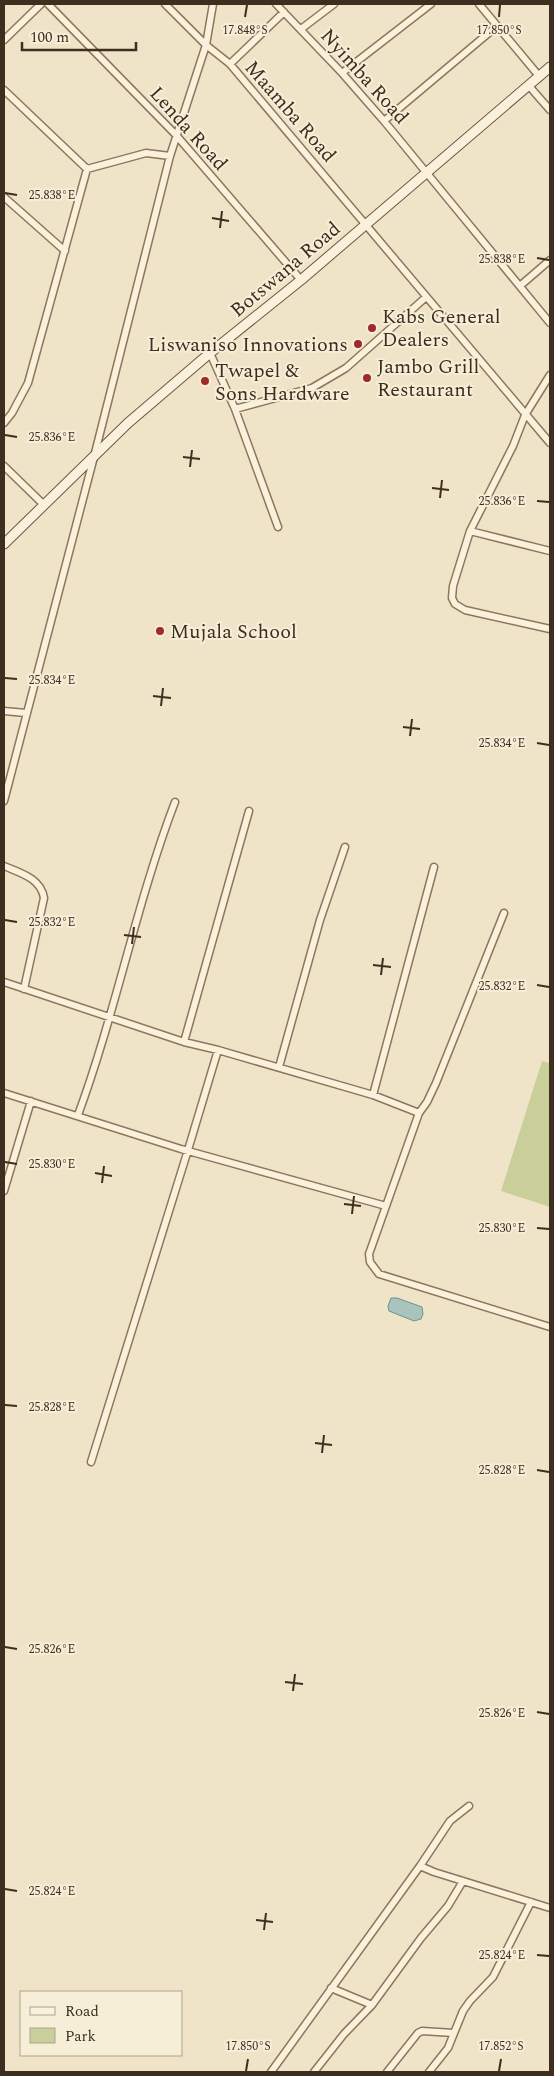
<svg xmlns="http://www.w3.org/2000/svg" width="554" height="2076" viewBox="0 0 554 2076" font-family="Spectral,serif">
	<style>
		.green { fill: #c9cf9b }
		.water { fill: #a9c4bc; stroke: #6f938a }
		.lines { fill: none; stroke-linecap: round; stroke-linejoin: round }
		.street-casing { stroke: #8d765c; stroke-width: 9 }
		.secondary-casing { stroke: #6f573f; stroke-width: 11 }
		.street { stroke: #faf1dc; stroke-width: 6 }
		.secondary { stroke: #faf1dc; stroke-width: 9 }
		.ticks { fill: none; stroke: #3d2e20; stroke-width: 2 }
		.poi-dot { fill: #9e2a2b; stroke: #f7eed8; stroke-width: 2 }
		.labels { text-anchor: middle; stroke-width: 4; stroke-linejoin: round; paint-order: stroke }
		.street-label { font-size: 20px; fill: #3d2e20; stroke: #f7eed8 }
		.poi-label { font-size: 20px; fill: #3d2e20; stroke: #f7eed8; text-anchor: start }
		.ticks-label { font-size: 12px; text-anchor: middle; fill: #3d2e20; stroke: #f7eed8; stroke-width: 4; stroke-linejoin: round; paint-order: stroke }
	</style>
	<rect width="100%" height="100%" fill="#f0e4c8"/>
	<!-- green -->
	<path class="green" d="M542 1061 550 1063V1207L501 1191Z"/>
	<!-- water -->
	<path class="water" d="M391 1298H397L422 1307 423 1314 421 1319 414 1321 389 1311 388 1306Z"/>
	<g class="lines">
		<defs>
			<path id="street" d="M48 4 176 135 301 280
				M165 4 206 45 230 64 550 443
				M276 4 342 73 384 121 550 323
				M479 4 539 76
				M301 29 334 4
				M4 40 41 4
				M230 64 284 12
				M342 73 431 4
				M529 86 550 110
				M4 90 87 169 28 383 12 413 4 423
				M384 121 497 26
				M87 169 146 153 170 156
				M4 197 65 251
				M521 285 550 260
				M210 353 235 409 278 527
				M550 375 525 415 513 446 470 531 453 586 452 598 455 604 465 610 550 629
				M235 409 312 388 346 368 425 298
				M4 466 43 504
				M470 531 550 551
				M4 711 26 713
				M4 801 95 453 170 156 206 45 213 4
				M4 866C20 873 41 878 44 898L24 989
				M504 913 436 1083 427 1102 419 1113 369 1254 370 1262 379 1274 550 1327
				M4 982 184 1042 218 1050 373 1095 419 1113
				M184 1042 249 811
				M279 1067 320 920 345 847
				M4 1093 181 1149 386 1206
				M373 1095 434 867
				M78 1115C116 1012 136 904 175 802
				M4 1191 31 1101
				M91 1462 188 1150 218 1050
				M420 1866 434 1872 550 1908
				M331 1988 372 2005
				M271 2072 420 1866 450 1821 469 1806
				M314 2072 344 2034 372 2005 421 1938 448 1906 463 1881
				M387 2072 418 2033 422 2031 454 2033
				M429 2072 448 2048 463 2011 470 2001 493 1977 531 1902"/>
			<path id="secondary" d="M4 544 128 423 210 353 301 280 550 67"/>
		</defs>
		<!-- street casing -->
		<use href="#street" class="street-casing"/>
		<!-- secondary casing -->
		<use href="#secondary" class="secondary-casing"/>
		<!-- street -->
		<use href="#street" class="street"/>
		<!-- secondary -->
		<use href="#secondary" class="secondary"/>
	</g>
	<!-- ticks -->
	<path class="ticks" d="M245 17 247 5M499 17 500 5M5 193 17 195M212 218 229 221M220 228 222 211M537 258 549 260M5 435 17 437M183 457 200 459M190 467 192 450M432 488 449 490M440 498 442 480M537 501 549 502M5 678 17 679M153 696 171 698M161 706 163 688M403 727 420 729M410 736 412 719M537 743 549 745M5 920 17 922M124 935 141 937M132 944 134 927M373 965 391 967M381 975 383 958M537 985 549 987M5 1162 17 1164M95 1173 112 1176M102 1183 104 1166M344 1204 361 1206M352 1214 354 1196M537 1228 549 1229M5 1405 17 1406M315 1443 332 1445M322 1453 324 1435M537 1470 549 1472M5 1647 17 1649M285 1682 303 1684M293 1691 295 1674M537 1712 549 1714M5 1889 17 1891M256 1920 273 1922M264 1930 266 1913M537 1955 549 1956M246 2071 248 2059M499 2071 501 2059"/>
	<!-- markers -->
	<g class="poi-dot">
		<circle cx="372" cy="328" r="5"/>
		<circle cx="358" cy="344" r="5"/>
		<circle cx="367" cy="378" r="5"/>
		<circle cx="205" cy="381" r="5"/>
		<circle cx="160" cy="631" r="5"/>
	</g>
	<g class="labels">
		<!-- street labels -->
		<g class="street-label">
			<text transform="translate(365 76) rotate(48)" y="7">Nyimba Road</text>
			<text transform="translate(291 111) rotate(49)" y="7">Maamba Road</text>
			<text transform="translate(189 128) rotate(48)" y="7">Lenda Road</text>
			<text transform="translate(285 269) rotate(-40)" y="7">Botswana Road</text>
		</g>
		<!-- poi labels -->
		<g class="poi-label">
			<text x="382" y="323">Kabs General<tspan x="382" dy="23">Dealers</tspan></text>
			<text x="348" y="351" text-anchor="end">Liswaniso Innovations</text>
			<text x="377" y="373">Jambo Grill<tspan x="377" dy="23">Restaurant</tspan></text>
			<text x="215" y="377">Twapel &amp;<tspan x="215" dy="23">Sons Hardware</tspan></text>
			<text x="170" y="638">Mujala School</text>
		</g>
	</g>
	<g class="ticks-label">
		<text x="245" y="34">17.848°S</text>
		<text x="499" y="34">17.850°S</text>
		<text x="52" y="199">25.838°E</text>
		<text x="502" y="263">25.838°E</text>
		<text x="52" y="441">25.836°E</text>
		<text x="502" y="505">25.836°E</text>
		<text x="52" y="684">25.834°E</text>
		<text x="502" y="747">25.834°E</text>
		<text x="52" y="926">25.832°E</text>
		<text x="502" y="990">25.832°E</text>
		<text x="52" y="1168">25.830°E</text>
		<text x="502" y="1232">25.830°E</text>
		<text x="52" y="1411">25.828°E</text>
		<text x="502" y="1474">25.828°E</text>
		<text x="52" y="1653">25.826°E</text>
		<text x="502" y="1717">25.826°E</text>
		<text x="52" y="1895">25.824°E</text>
		<text x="502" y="1959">25.824°E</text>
		<text x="248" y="2050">17.850°S</text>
		<text x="501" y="2050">17.852°S</text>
	</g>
	<!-- border -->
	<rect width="554" height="2076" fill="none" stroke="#3d2e20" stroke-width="10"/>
	<!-- legend -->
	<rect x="20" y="1991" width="162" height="65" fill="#f7eed8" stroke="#ada18e"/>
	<rect x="30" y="2007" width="25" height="8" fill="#faf1dc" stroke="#ada18e"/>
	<text x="65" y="2016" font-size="15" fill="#3d2e20">Road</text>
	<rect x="30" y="2028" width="25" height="15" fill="#c9cf9b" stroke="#ada18e"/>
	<text x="65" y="2041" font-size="15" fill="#3d2e20">Park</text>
	<!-- scale -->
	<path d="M22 42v8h114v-8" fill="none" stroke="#3d2e20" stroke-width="2.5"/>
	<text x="30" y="42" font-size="15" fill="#3d2e20" stroke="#f7eed8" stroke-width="4" paint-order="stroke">100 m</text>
</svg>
